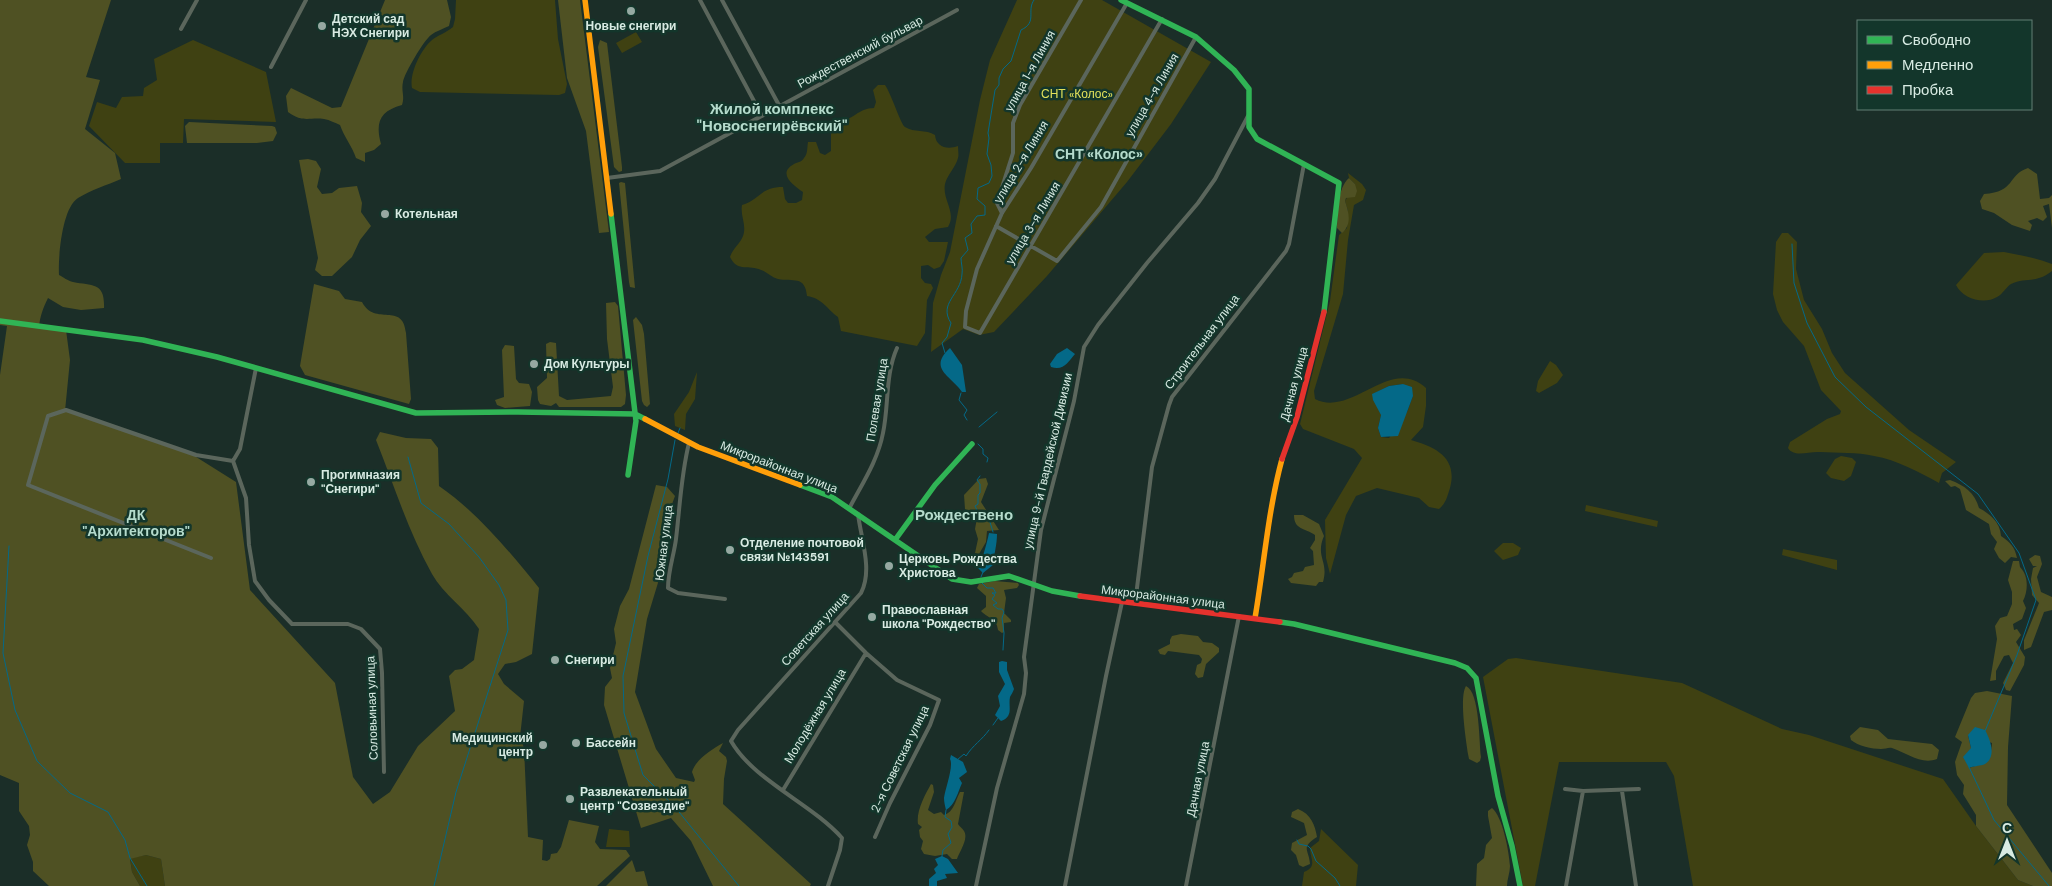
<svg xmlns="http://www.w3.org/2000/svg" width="2052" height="886" viewBox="0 0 2052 886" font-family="'DM Sans',sans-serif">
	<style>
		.green { fill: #3f4112; fill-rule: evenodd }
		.forest { fill: #4f5123; fill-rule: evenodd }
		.water { fill: #046988 }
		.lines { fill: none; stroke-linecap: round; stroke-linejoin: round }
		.stream { stroke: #046988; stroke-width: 1 }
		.street { stroke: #5b665c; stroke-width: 4 }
		.fast { stroke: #30b455; stroke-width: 5.5 }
		.slow { stroke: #ff9f0a; stroke-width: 5.5 }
		.jam { stroke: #e5322d; stroke-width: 5.5 }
		.poi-dot { fill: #96a9a2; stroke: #13362b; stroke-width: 2 }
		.labels { text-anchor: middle; stroke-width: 5; stroke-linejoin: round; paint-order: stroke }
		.poi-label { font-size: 12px; font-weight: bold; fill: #d8ebe3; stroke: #13362b; text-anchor: start }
		.street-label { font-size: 12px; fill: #d8ebe3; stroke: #13362b }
		.park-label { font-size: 12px; fill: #e1e15a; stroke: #13362b }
		.neighbourhood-label { font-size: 14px; font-weight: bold; fill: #b5dbcc; stroke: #13362b }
		.quarter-label { font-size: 15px; font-weight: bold; fill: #b5dbcc; stroke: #13362b }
	</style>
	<rect width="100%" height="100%" fill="#1b2e28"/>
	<!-- green -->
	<path class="green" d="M456 0H555L558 39 567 84 565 93 559 95 420 92 412 88C409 74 421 49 432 40 438 35 446 33 453 27L455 19Z
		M1017 0H1102L1211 62 1171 124 1127 182 1047 276 994 332 979 335 963 329 931 352 933 303 941 275 950 252 980 100 990 60Z
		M636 32 642 42 622 53 616 43Z
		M193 40 266 72 276 122 184 119 183 143H160V163H125L89 126 97 102 116 108 122 97 143 96 144 88 157 80 154 59Z
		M878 85H885C891 93 901 125 905 127 914 133 926 129 935 135 936 147 947 150 958 146 958 150 959 155 958 158 956 167 947 175 945 184 942 200 957 212 948 227L935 229 925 237 929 242H948L944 261 940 267 934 269 928 265 921 266V278L925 283 931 284 933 288 927 300 925 333 917 346 841 331 838 317C827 309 822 298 807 296 805 275 793 282 778 279 772 278 767 272 761 270 749 264 738 273 730 257 733 248 740 244 743 236 747 225 740 216 742 205 760 200 760 187 783 187L785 199 788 203H796L802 200 803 192C795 186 776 174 794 164 798 162 802 162 804 158 808 154 807 147 808 142H816L820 153 825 155 831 151V133L832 127 836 122C853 121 858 108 874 108L876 102 873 90Z
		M1348 173 1362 184 1366 190 1363 200 1354 205 1348 240 1343 294 1314 391 1315 399C1352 418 1390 355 1426 388V406L1423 427 1411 440C1436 447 1458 458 1450 488 1447 497 1446 503 1439 509L1429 507 1419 498 1377 488 1356 496 1346 515 1330 574 1326 558 1325 520 1362 458 1354 449 1303 429 1300 424 1330 301 1339 235 1347 228 1348 211 1345 201 1355 184 1349 178ZM1403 384 1413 396 1407 412 1389 438 1381 437 1378 428 1381 415 1373 394 1389 386Z
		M1782 233H1788L1797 242 1796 269 1804 300 1822 329 1832 353 1845 373 1909 430 1956 462 1942 473 1939 483C1919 472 1897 460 1874 456 1857 452 1838 453 1820 452 1809 451 1794 458 1788 448L1790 442 1827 419 1840 414 1841 411 1821 390 1804 346 1783 322 1777 310 1773 294 1776 242Z
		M2004 252C2020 255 2036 258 2052 264V271C2036 284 2025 277 2011 284 2006 287 2003 294 1997 297 1984 305 1963 299 1956 285L1984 253Z
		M1550 361 1556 365 1563 375 1557 383 1539 393 1536 391 1538 381Z
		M697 372 695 399 686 414 685 430 675 426 674 414 689 392Z
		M1841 456 1852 458 1856 462 1851 476 1844 481 1831 478 1826 473 1835 459Z
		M1586 505 1658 521 1657 527 1585 511Z
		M1503 543H1513L1521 548 1518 555 1503 560 1494 551Z
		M1783 549 1837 560V570L1782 555Z
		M1516 658 1682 683 1782 729 1809 735 1943 779 1976 826 2018 880 2033 886H1693L1674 776 1666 762H1559L1535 886H1523L1483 677 1508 659Z
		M609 829 629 831 630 847H606Z
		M1321 829 1358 865 1356 886H1302L1304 872C1318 866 1310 859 1310 848L1319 841Z
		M146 855 161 859 165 886H140L132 872 130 858Z"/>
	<!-- forest -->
	<path class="forest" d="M0 0H111L86 77 100 80 85 129 115 153 121 179C107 185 91 190 78 198 62 208 58 257 59 275 63 277 68 281 73 282 93 286 105 282 104 308L81 310 63 307 48 298C43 308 40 316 39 327L66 330 70 360 65 411 193 455 236 482 250 590 335 683 353 777 373 804 390 792 418 746 455 711 449 676 455 670 462 669 474 660 479 629C466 609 443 594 432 574 408 531 394 485 376 440L380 432 406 438 431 439 438 448 439 486C476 511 511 553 539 588L532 654 516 662 505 664 498 674 504 684 524 701 520 737 524 748 528 837 543 840 542 860 547 861 550 859 551 854 557 853 561 847 569 820 599 826 595 842 600 849 626 850 630 856 597 886H165L161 859 146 855 130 859 132 872 140 886H49L33 871V862L27 845 30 835 29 826 19 811V783L0 775V375L7 326 0 325Z
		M385 0H447L451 17 449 26C443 29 436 31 431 35 424 40 404 74 403 82 401 91 405 96 402 105 380 111 375 122 381 144L374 150 365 153V162L356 158C352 146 344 137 340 125 335 123 330 120 324 119 309 117 303 123 288 112L286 96 291 88 332 108 341 107Z
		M558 0H580L609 232 599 233 586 131 567 78Z
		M600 40 607 43 622 167V171L619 172 614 167 598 47Z
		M189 122 272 126 275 127 277 133 273 141 257 143H187L185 126Z
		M308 159 316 161 321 169 317 187 322 194 332 193 339 188 357 186 362 203 361 212 371 226 360 240 352 257 332 276H322L315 270 318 258 299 160Z
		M2028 168 2037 174 2040 199 2049 198 2052 195V228L2049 204 2043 206 2047 217 2043 221 2037 218 2028 221 2032 225 2030 231 2012 225 1994 213 1982 209 1980 201 1984 194C2016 192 2007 175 2028 168Z
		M1349 178 1355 184 1357 191 1355 197 1346 198 1345 201C1349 213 1352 224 1342 233L1337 228C1338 214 1337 188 1349 178Z
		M621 182 625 183 635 288 630 287 629 282 619 183Z
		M314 284 339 291 345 299 362 302C375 327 403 301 406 333L411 399 409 404 305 375 300 366Z
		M615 302 618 306 626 395 625 404 621 407H559L556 403 551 406 540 404 538 400 537 387 547 378 546 344 550 342 556 343 559 396 567 400 611 396 613 387 607 339 606 303Z
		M636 317 642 325 644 334 650 404 647 407 644 405 642 401 633 320Z
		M505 345 514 346 516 379 519 383 529 384 532 392 530 406 505 408 497 405 495 400 504 397 502 350Z
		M986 478 988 484 981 502 999 530 987 531 986 542 979 554 975 553 978 539 975 529 977 518 965 509 964 495 979 479Z
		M1950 480C1964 485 1975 493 1979 508 1990 514 2000 522 2001 536 2010 542 2015 547 2017 558L2011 557 2005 563 1999 558 1994 549 1997 542 1991 534 1989 524 1966 510 1960 489 1955 486 1951 487 1945 481Z
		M656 485 667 487 675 496 662 531 664 563 647 619 635 692 656 749 676 778 694 782 695 780 692 772C696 759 711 750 723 743L719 751 726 757 727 761 724 779 723 804 811 884 810 886H713L691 841 671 818 641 828 604 705 605 687 612 678 610 668 616 643 614 629 620 606 629 589Z
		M1294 515H1303L1319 524 1324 536C1315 557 1329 561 1323 582H1319L1316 586 1291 583 1288 579 1292 577 1294 573 1303 571 1305 567 1314 565 1313 551 1310 548 1315 540V535C1305 528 1294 530 1294 515Z
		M2035 555 2040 556 2042 564 2037 577 2041 592 2052 597V610L2044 612 2031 647 2024 650V640L2039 603 2032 595 2031 579 2033 568 2037 566H2033L2029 559Z
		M2013 561H2019L2020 567C2029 576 2028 591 2023 601L2026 608 2022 619 2013 624 2014 630 2017 629 2021 635 2016 642 2025 657 2024 665 2010 691 2006 690 2003 683 2013 663 2009 655 2004 656 1996 671V680L1990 681 1997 639 1995 626 2000 618 2007 616 2012 604V592L2008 580Z
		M995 581 1018 583 1019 585 1017 588 1004 590 1006 598 1004 613 1011 620V622L1004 623V632L1002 633 998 630C997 618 987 618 981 611L986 607V596L977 588 979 584Z
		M1181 634 1198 636 1203 642 1212 643 1219 648V652L1206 664 1203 677 1198 678 1195 674 1197 665 1201 663 1202 659 1199 655 1168 651 1165 655 1160 654 1158 650 1170 644V640L1172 636Z
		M1466 686C1480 692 1479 743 1481 757L1480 761 1477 763 1469 759 1468 754C1466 740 1459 697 1466 686Z
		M1987 691 2012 696 2008 747 2007 805 2052 873V886H2033L2018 880 1976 826V815L1963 794 1964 785 1957 775 1955 762 1962 742 1955 737 1971 698 1975 693ZM1968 735 1992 743C1990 764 1987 762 1969 768L1971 748Z
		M1860 727 1878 730 1888 739 1932 744 1939 750 1937 759C1921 765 1907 753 1892 748 1889 747 1885 749 1881 749 1872 749 1858 746 1851 740L1850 736Z
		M931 784 933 785 934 792 928 810 934 814 941 812 944 815C954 812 955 801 960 792H964L958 824C960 827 962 828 964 831 969 839 959 852 957 859H952L947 854 935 856 924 854 921 849 923 841 920 837 919 830 922 827 918 824C916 811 925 795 931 784Z
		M1492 808C1503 817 1509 852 1510 866 1510 873 1507 879 1507 886H1476L1477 864 1484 858 1486 845 1492 838 1488 816V811Z
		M1298 809C1311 814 1315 825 1317 837 1300 848 1309 849 1310 864L1303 867 1299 865 1296 855 1291 850 1292 843 1307 835 1304 823 1291 817 1292 812Z
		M632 860 636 872 644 871 648 886H606Z"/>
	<!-- water -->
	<path class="water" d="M950 348 962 365 966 392H962C952 376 927 369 950 348Z
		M1067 348 1075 354C1068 362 1064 371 1051 367L1050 364 1057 354Z
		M1403 384 1412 387 1413 396 1398 436 1381 437 1378 428 1381 415 1373 400 1372 394 1389 386Z
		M989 533 997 534C997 545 994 554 993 565L983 573 978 568C981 565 988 539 989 533Z
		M1002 661 1007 662V670L1014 689C1013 692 1011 695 1010 697 1008 707 1014 716 1001 721L995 715 1000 706 998 696 1005 684 999 672V662Z
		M1975 727 1985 730C1990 739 1997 756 1985 764 1981 766 1973 766 1969 768L1963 757 1971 748 1968 735Z
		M951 755 963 762 967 772 959 778 962 783C958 792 955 805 946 810 945 806 944 802 944 798 945 789 954 766 950 759Z
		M942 856 948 859 958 873 945 874 947 878 937 881V886H929V879L936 873 934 869 938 865 935 859Z"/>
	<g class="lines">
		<!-- stream -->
		<path class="stream" d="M1792 244 1794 283 1807 323 1835 377 1866 407 1978 494 2019 553 2036 600 2017 655 1985 731
			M945 353 942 343 947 337 951 323C938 303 961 295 962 274 963 269 961 263 961 258L968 250 965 238 972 233 971 224 977 216 985 215V206L977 199 978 188 989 183 992 176 991 165 987 154 989 138 988 133 995 90 999 85V78L1003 69 1011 61 1021 30C1038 22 1026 11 1034 0
			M961 393 959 400 967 410 964 415 967 420
			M979 427 997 412
			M678 433 680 428
			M675 440 668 479 648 556 623 676 624 713 643 775 675 807 739 886
			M978 444 983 449V454L988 458 987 462
			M408 457 421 503 449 524 479 557 499 585 506 600 508 630 456 792 434 886
			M980 476 977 480 980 484V493L978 495V504L975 506 977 510 975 512 978 515H982L984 519 990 522 993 532
			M9 546 3 653 15 710 37 761 70 793 108 812 125 840 130 858 147 886
			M981 577 983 572
			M982 583 987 588H993L996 593H992L995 595 992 599 997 603 993 605 998 609H1002L1004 612 1002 618 1004 633 1003 650
			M993 725 998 718
			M957 760 964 754 966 756C973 745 982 740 989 730
			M1969 767 1994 820 2049 886
			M1297 840 1299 844 1308 846 1311 849 1316 861 1335 878 1340 886
			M942 856 943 850 951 843 948 834 952 827 951 821 945 817 946 810"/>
		<!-- street -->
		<path class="street" d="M700 0 762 116
			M722 0 780 107
			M1127 3 1031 168 1002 213 977 269 966 311 965 327 980 333 1162 19
			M181 29 197 0
			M271 67 306 0
			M607 178 660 171 957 10
			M1002 213 997 203 1013 153V123L1020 105 1081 0
			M996 226 1057 261 1101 207 1196 37
			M689 443C681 475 680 506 676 539 674 555 668 571 668 588L678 593 725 599
			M233 461 246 498 249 545 255 581 269 600 292 624H348L361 629 380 649 382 673 384 772
			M850 507C862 484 878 460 883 433 889 405 885 375 897 348
			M211 558 28 485 48 416 66 410 196 455 233 461 240 449 256 368
			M1135 604 1152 467 1169 405 1172 397 1286 251 1289 244 1304 164
			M835 622 866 653 897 680 939 700 930 725 890 803 875 837
			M1565 789 1583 791 1639 789
			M783 790 866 653
			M1622 791 1636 886
			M828 886 840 850 842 838C812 804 753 780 731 741L738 730 861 593C873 570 861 539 858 514
			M976 886 997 788 1024 694 1026 673 1024 657 1041 530 1074 401 1084 347 1098 325 1147 263 1198 203 1215 179 1248 116
			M1065 886 1106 676 1122 602
			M1186 886 1239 616
			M1566 886 1583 791"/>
		<!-- fast -->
		<path class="fast" d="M1121 0 1196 37 1234 70 1249 89V127L1257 139 1339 183 1324 312
			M611 214 636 421 628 475
			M0 321 143 340 217 357 416 413 518 412 635 414 645 419
			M800 485 832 497 952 579 971 582 1009 576 1052 591 1080 596
			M895 540 935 485 972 444
			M1280 622 1294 624 1455 663 1467 668 1476 678 1498 796 1512 846 1520 886"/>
		<!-- slow -->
		<path class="slow" d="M585 0 611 214
			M645 419 698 447 800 485
			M1255 618C1264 565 1268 511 1282 459"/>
		<!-- jam -->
		<path class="jam" d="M1282 459 1297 417 1324 312
			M1080 596 1280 622"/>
	</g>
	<!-- markers -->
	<g class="poi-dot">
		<circle cx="631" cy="11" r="5"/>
		<circle cx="322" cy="26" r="5"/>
		<circle cx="385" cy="214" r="5"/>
		<circle cx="534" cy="364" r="5"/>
		<circle cx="311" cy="482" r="5"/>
		<circle cx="730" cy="550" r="5"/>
		<circle cx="889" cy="566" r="5"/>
		<circle cx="872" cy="617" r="5"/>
		<circle cx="555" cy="660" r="5"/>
		<circle cx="576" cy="743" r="5"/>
		<circle cx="543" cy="745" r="5"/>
		<circle cx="570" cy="799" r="5"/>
	</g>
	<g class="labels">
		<!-- poi labels -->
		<g class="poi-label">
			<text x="332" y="23">Детский сад<tspan x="332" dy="14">НЭХ Снегири</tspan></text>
			<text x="631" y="30" text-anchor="middle">Новые снегири</text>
			<text x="395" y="218">Котельная</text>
			<text x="544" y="368">Дом Культуры</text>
			<text x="321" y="479">Прогимназия<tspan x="321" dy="14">"Снегири"</tspan></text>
			<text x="740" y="547">Отделение почтовой<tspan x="740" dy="14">связи №143591</tspan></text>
			<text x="899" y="563">Церковь Рождества<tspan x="899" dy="14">Христова</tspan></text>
			<text x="882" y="614">Православная<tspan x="882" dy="14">школа "Рождество"</tspan></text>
			<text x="565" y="664">Снегири</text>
			<text x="533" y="742" text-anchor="end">Медицинский<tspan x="533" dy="14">центр</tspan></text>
			<text x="586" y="747">Бассейн</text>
			<text x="580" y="796">Развлекательный<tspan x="580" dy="14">центр "Созвездие"</tspan></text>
		</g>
		<!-- street labels -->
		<g class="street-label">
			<text transform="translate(860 52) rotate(-28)" y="4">Рождественский бульвар</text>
			<text transform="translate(1030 71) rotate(-61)" y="4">улица 1-я Линия</text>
			<text transform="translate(1152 95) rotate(-60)" y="4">улица 4-я Линия</text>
			<text transform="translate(1021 162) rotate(-59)" y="4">улица 2-я Линия</text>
			<text transform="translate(1033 223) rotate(-59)" y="4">улица 3-я Линия</text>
			<text transform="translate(1202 342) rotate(-53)" y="4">Строительная улица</text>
			<text transform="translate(1294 384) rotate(-75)" y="4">Дачная улица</text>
			<text transform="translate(877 400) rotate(-81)" y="4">Полевая улица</text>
			<text transform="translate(1048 461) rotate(-77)" y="4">улица 9-й Гвардейской Дивизии</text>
			<text transform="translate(779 467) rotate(21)" y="4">Микрорайонная улица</text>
			<text transform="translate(664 543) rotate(-83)" y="4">Южная улица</text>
			<text transform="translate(1163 597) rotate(7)" y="4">Микрорайонная улица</text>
			<text transform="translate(815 629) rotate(-48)" y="4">Советская улица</text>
			<text transform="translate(372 708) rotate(-92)" y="4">Соловьиная улица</text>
			<text transform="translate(815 716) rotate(-59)" y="4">Молодёжная улица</text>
			<text transform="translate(900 759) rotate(-64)" y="4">2-я Советская улица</text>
			<text transform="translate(1198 779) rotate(-79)" y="4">Дачная улица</text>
		</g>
		<!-- park labels -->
		<g class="park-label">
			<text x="1077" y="98">СНТ «Колос»</text>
		</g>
		<!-- neighbourhood labels -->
		<g class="neighbourhood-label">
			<text x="1099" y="159">СНТ «Колос»</text>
			<text x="136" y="520">ДК<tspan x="136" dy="16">"Архитекторов"</tspan></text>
		</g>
		<!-- quarter labels -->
		<g class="quarter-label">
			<text x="772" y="114">Жилой комплекс<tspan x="772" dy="17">"Новоснегирёвский"</tspan></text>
			<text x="964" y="520">Рождествено</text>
		</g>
	</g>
	<!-- legend -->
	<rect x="1857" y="20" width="175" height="90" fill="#13362b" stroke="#627e75"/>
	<rect x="1867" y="36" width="25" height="8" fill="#30b455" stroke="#627e75"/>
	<text x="1902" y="45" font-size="15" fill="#d8ebe3">Свободно</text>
	<rect x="1867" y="61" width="25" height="8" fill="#ff9f0a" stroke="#627e75"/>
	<text x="1902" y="70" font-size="15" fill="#d8ebe3">Медленно</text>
	<rect x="1867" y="86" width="25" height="8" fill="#e5322d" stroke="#627e75"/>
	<text x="1902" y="95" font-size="15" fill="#d8ebe3">Пробка</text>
	<!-- north arrow -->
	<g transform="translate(2007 841)" stroke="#13362b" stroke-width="4" paint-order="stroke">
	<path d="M0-4L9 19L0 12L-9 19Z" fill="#d8ebe3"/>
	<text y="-8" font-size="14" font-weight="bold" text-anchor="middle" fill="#d8ebe3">С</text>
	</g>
</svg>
